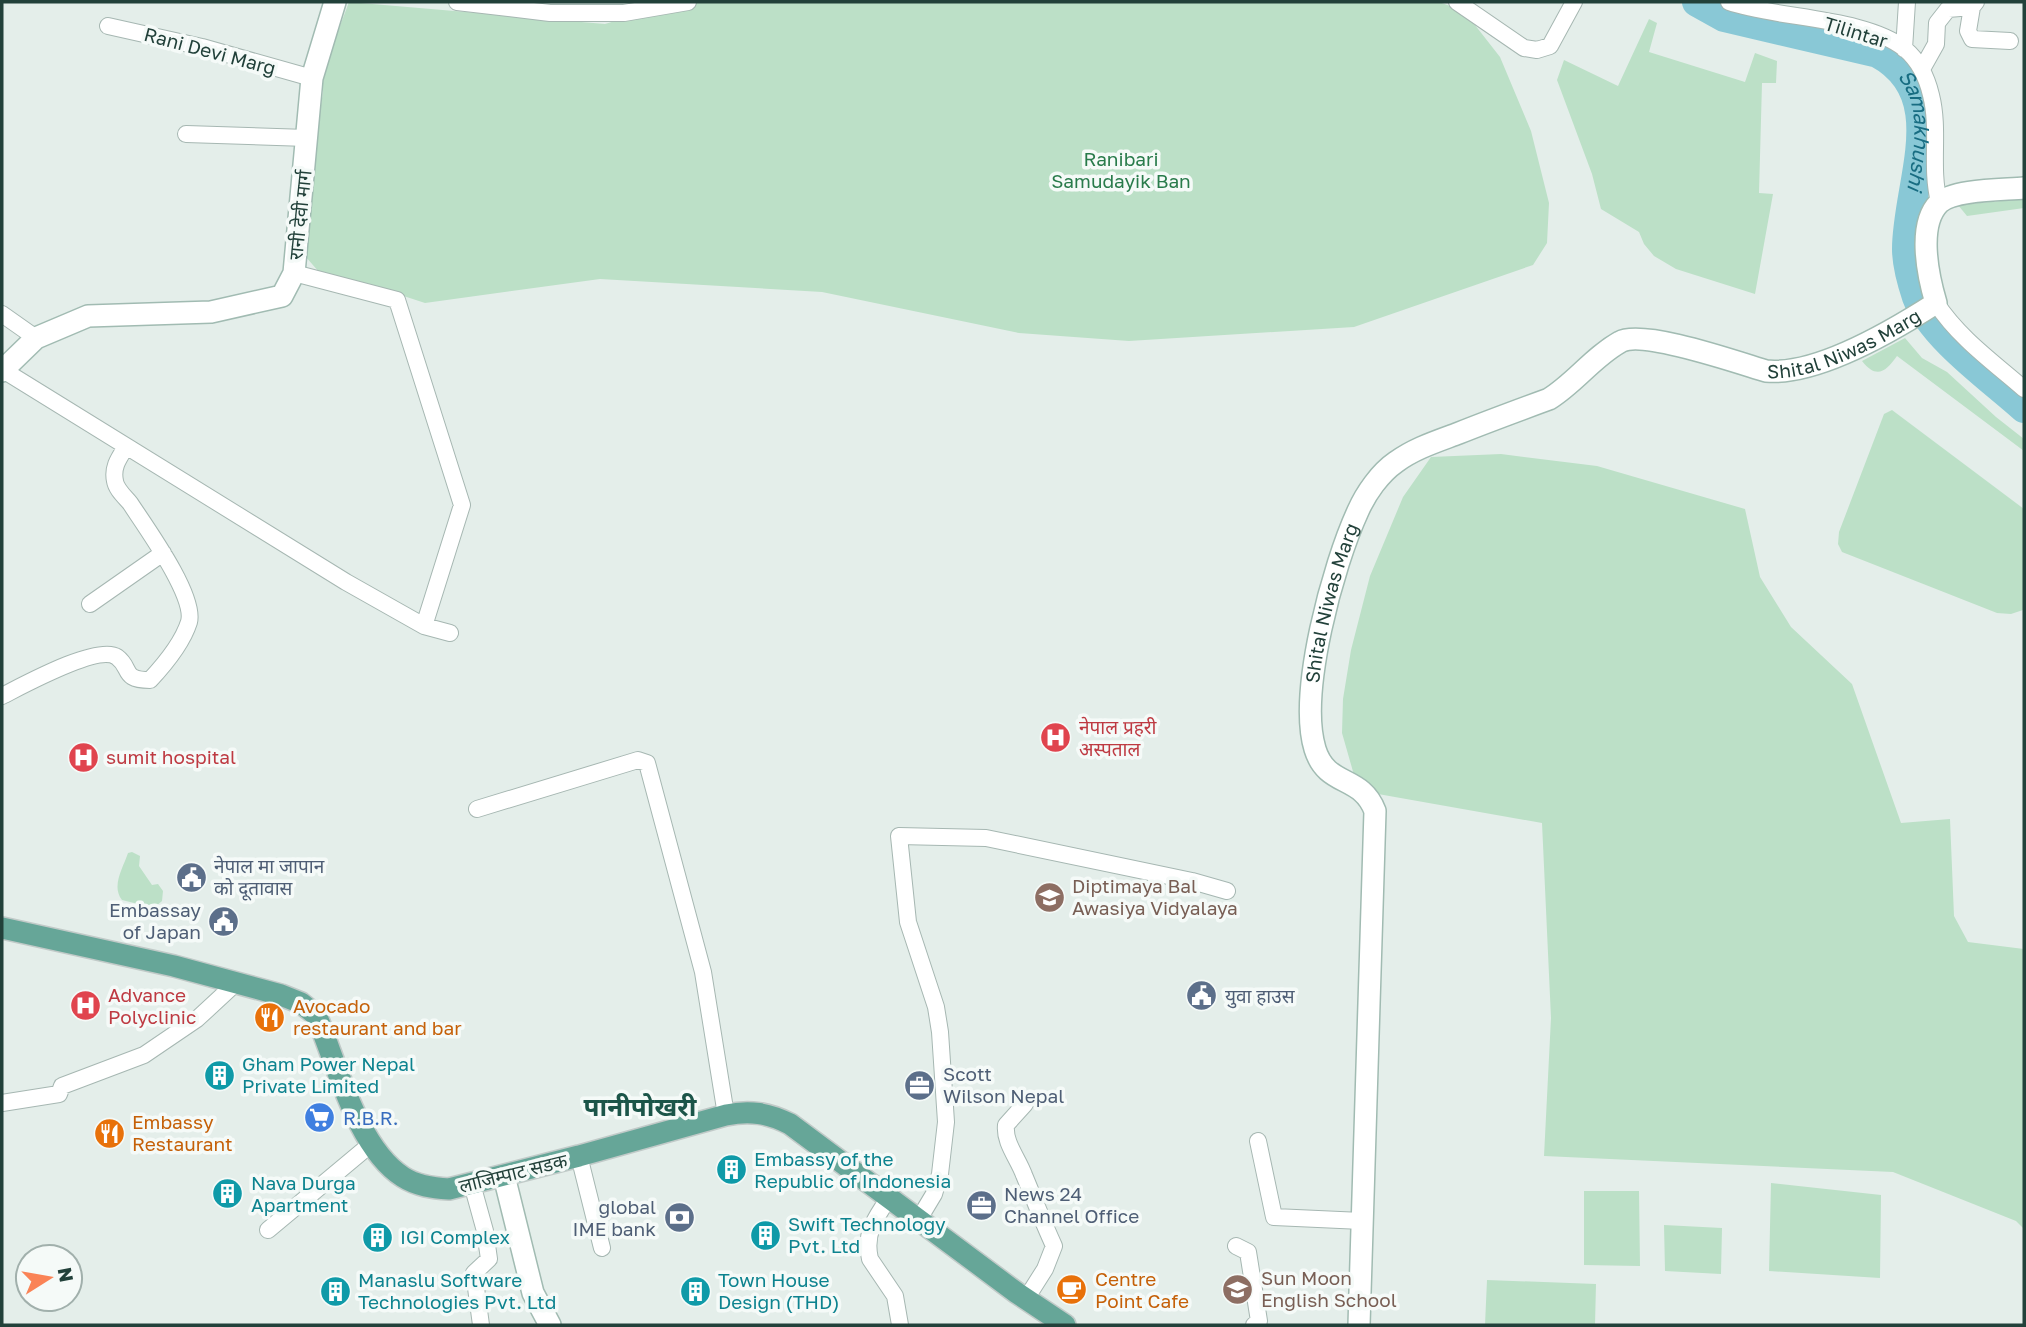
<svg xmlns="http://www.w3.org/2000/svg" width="2026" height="1327" viewBox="0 0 2026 1327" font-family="'Golos Text','Noto Sans Devanagari',sans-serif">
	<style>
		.green { fill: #bce0c7 }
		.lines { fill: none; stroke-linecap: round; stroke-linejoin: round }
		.river { stroke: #89c8d6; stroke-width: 30 }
		.street-casing { stroke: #a6b7b2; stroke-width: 18 }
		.secondary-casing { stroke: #a1bbb2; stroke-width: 24 }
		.primary-casing { stroke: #c1cac8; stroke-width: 24 }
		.street { stroke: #fff; stroke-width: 16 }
		.secondary { stroke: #fff; stroke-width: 21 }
		.primary { stroke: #66a698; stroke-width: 21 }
		.labels { text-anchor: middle; stroke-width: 7; stroke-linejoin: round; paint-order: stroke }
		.street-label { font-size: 19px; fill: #22413a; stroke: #f5faf8 }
		.park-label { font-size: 19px; fill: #297b4b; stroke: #f5faf8 }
		.health-label { font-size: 19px; fill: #be3a42; stroke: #f5faf8; text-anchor: start }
		.service-label { font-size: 19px; fill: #4e5e75; stroke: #f5faf8; text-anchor: start }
		.education-label { font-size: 19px; fill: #785e54; stroke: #f5faf8; text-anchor: start }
		.food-label { font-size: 19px; fill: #c56008; stroke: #f5faf8; text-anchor: start }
		.culture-label { font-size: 19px; fill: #0d838f; stroke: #f5faf8; text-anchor: start }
		.shop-label { font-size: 19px; fill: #366cbe; stroke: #f5faf8; text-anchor: start }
		.water-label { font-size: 21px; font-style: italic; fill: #186d82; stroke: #f5faf8 }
		.district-label { font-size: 26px; font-weight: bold; fill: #1c5549; stroke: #f5faf8 }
	</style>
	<rect width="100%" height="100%" fill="#e4eeea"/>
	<!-- green -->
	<path class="green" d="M349 2 605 24 678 2H1439L1464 11 1500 57 1531 131 1549 203 1547 243 1533 265 1354 327 1129 341 1019 333 822 292 600 279 425 303 370 285 330 279 319 272 299 249 323 92 322 74Z
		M1649 19 1657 23 1649 52 1745 82 1755 53 1777 61 1776 83H1762L1759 193 1773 194 1755 294 1676 269 1654 256 1644 244 1639 232 1601 209 1592 174 1557 80 1564 60 1618 86Z
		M2024 199V208L1967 216 1958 205Z
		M1905 338 1922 358 1947 372 1996 417 2024 439V451L1897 356C1886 371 1877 380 1862 361Z
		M1892 410 2024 509 2023 610 2011 614 1997 613 1842 552 1838 544 1839 532 1884 414Z
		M1501 454 1597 466 1745 509 1760 577 1791 627 1852 684 1901 823 1950 819 1954 916 1968 942 2024 949V1229L2016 1221 1893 1172 1544 1156 1551 1018 1542 823 1378 794 1354 775 1342 733 1343 699 1351 650 1370 576 1403 497 1431 457Z
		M132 852 140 856 139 866 152 885 158 884 163 891 162 901 154 908 122 900C111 886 123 868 128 853Z
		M1771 1183 1881 1195 1880 1278 1769 1271Z
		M1584 1191H1639L1640 1266 1584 1265Z
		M1664 1225 1722 1228 1721 1274 1665 1271Z
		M1487 1280 1596 1284 1595 1325H1485Z"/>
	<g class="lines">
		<!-- river -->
		<path class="river" id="s1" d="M1697 2 1724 17 1878 53C1954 94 1907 183 1907 249 1907 265 1912 282 1917 297 1932 337 1992 379 2024 408"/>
		<defs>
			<path id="street" d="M457 2 550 13H624L688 2
				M1457 2 1524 48 1537 50 1550 46 1574 2
				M1729 2C1778 19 1865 17 1905 49 1919 61 1927 78 1931 95 1940 131 1930 166 1939 202
				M1972 7 1968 31 1972 39 2010 41
				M108 26 202 47 312 78
				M1904 49 1907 2
				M1922 69 1936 44 1937 23 1948 9 1972 7 1976 2
				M186 134 307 138
				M294 273 397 300 462 505 424 626
				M1936 303C1959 338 1993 362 2024 389
				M2 314 36 338
				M3 370 346 582 424 626 450 633
				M90 604 163 553
				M2 696C22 686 98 644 117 657 132 668 121 680 150 680 165 664 182 644 189 622 196 596 145 526 130 503 125 497 116 489 115 481 112 467 119 458 126 447
				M477 809 638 760 647 763 703 972 726 1115
				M2 1103 59 1094 62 1086 144 1055 197 1019 237 982
				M1025 1104 1006 1125C1004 1143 1018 1158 1024 1175 1034 1199 1043 1222 1054 1246L1045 1269 1026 1299
				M1258 1141 1274 1217 1362 1221
				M579 1156 602 1248
				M472 1184 485 1231 489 1259 474 1273 481 1325
				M889 1198C875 1218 864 1234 870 1259L895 1296 900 1325
				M919 1219 934 1194 940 1174 946 1122 940 1032 936 1007 908 922 899 836 986 838 1192 881 1227 891
				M268 1230 371 1144
				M1236 1246 1248 1252 1259 1321 1254 1325"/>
			<g id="secondary">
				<path d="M2 371 36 338 88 316 211 312 282 296 294 273 312 78 335 2"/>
				<path d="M504 1176 533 1293 550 1325"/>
				<path id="s2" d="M1359 1325 1375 811C1361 774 1327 788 1315 749 1298 693 1333 565 1358 511 1366 493 1380 473 1396 462 1415 448 1438 441 1459 433 1489 421 1519 410 1549 399 1575 383 1593 357 1620 342 1642 329 1739 363 1766 371 1817 376 1894 330 1936 303 1928 276 1917 225 1939 203 1954 189 2004 190 2024 188"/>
			</g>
			<path id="primary" d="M2 928 174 966 281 995 301 1003 316 1015 319 1022C338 1069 359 1149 403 1177 417 1186 433 1188 449 1189L579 1156 726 1115C750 1110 768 1113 790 1124L1017 1293 1065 1325"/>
		</defs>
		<!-- street casing -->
		<use href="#street" class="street-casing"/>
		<!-- secondary casing -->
		<use href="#secondary" class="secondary-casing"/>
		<!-- primary casing -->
		<use href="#primary" class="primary-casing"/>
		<!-- street -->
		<use href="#street" class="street"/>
		<!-- secondary -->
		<use href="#secondary" class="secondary"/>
		<!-- primary -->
		<use href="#primary" class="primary"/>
	</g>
	<!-- icons -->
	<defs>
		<symbol id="hospital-disc" viewBox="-11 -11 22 22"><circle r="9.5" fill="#e0444e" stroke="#f5faf8"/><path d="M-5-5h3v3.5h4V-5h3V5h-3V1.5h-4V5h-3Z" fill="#fff"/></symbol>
		<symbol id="civic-disc" viewBox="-11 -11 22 22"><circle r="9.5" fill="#5c6f8a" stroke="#f5faf8"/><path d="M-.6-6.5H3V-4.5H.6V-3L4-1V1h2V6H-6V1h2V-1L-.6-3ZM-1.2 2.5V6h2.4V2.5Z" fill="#fff"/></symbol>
		<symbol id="school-disc" viewBox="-11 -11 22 22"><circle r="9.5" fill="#8d6e63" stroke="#f5faf8"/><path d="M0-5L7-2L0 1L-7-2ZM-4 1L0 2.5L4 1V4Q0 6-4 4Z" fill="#fff"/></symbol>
		<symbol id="restaurant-disc" viewBox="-11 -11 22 22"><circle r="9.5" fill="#e8710a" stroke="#f5faf8"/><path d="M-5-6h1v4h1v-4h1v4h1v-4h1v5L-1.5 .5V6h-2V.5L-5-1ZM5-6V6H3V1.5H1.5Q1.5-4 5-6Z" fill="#fff"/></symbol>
		<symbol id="building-disc" viewBox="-11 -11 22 22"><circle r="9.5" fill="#0f9aa8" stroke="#f5faf8"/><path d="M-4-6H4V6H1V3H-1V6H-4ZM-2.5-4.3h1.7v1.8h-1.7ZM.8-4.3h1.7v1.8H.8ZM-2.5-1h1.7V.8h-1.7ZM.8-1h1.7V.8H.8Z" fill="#fff"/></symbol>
		<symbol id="office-disc" viewBox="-11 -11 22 22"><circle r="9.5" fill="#5c6f8a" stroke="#f5faf8"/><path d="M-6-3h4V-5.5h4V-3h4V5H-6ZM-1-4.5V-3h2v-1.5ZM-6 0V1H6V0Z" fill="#fff"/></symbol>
		<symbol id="supermarket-disc" viewBox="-11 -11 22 22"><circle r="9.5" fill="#3f7fe0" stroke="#f5faf8"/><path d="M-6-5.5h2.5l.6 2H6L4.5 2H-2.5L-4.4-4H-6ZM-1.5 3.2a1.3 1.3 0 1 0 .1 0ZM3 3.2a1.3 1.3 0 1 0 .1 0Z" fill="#fff"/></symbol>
		<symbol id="bank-disc" viewBox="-11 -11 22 22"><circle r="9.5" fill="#5c6f8a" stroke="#f5faf8"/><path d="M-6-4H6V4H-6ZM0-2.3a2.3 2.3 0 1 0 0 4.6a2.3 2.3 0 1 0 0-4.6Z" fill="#fff"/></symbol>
		<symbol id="cafe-disc" viewBox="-11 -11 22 22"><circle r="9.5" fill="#e8710a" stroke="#f5faf8"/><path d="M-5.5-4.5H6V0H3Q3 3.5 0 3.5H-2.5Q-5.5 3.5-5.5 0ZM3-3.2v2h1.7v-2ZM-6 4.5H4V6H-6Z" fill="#fff"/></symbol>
	</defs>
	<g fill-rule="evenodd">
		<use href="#hospital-disc" x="1038" y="720" width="35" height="35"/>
		<use href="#hospital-disc" x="66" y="740" width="35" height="35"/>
		<use href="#civic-disc" x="174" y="860" width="35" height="35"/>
		<use href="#school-disc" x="1032" y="880" width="35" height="35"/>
		<use href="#civic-disc" x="206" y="904" width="35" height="35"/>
		<use href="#civic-disc" x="1184" y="978" width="35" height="35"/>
		<use href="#hospital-disc" x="68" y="988" width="35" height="35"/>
		<use href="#restaurant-disc" x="252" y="1000" width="35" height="35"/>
		<use href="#building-disc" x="202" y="1058" width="35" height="35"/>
		<use href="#office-disc" x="902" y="1068" width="35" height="35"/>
		<use href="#supermarket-disc" x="302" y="1100" width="35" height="35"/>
		<use href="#restaurant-disc" x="92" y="1116" width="35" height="35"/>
		<use href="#building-disc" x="714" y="1152" width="35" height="35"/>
		<use href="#building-disc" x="210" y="1176" width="35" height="35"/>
		<use href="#office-disc" x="964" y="1188" width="35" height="35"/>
		<use href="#bank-disc" x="662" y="1200" width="35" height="35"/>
		<use href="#building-disc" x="748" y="1218" width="35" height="35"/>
		<use href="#building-disc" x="360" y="1220" width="35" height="35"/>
		<use href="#school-disc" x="1220" y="1272" width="35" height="35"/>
		<use href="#cafe-disc" x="1054" y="1272" width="35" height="35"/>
		<use href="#building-disc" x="318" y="1274" width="35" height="35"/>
		<use href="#building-disc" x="678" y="1274" width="35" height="35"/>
	</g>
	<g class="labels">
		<!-- street labels -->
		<g class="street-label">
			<text transform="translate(1856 32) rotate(17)" y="7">Tilintar</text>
			<text transform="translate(210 51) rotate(15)" y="7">Rani Devi Marg</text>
			<text transform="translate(300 215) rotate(-84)" y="7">रानी देवी मार्ग</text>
			<text dy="7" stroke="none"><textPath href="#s2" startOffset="1402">Shital Niwas Marg</textPath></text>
			<text dy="7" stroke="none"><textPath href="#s2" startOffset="752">Shital Niwas Marg</textPath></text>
			<text transform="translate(513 1173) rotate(-14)" y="7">लाजिम्पाट सडक</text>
		</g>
		<!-- park labels -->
		<g class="park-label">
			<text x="1121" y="166">Ranibari<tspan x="1121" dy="22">Samudayik Ban</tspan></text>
		</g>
		<!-- health labels -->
		<g class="health-label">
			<text x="1079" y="734">नेपाल प्रहरी<tspan x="1079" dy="22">अस्पताल</tspan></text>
			<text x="106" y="764">sumit hospital</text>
			<text x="108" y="1002">Advance<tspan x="108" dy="22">Polyclinic</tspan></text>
		</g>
		<!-- service labels -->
		<g class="service-label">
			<text x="214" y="873">नेपाल मा जापान<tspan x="214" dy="22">को दूतावास</tspan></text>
			<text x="201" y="917" text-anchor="end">Embassay<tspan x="201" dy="22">of Japan</tspan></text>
			<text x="1225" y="1003">युवा हाउस</text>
			<text x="943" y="1081">Scott<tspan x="943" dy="22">Wilson Nepal</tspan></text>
			<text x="1004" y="1201">News 24<tspan x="1004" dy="22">Channel Office</tspan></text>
			<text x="656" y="1214" text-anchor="end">global<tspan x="656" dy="22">IME bank</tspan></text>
		</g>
		<!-- education labels -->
		<g class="education-label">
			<text x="1072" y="893">Diptimaya Bal<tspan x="1072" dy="22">Awasiya Vidyalaya</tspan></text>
			<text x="1261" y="1285">Sun Moon<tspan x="1261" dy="22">English School</tspan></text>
		</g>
		<!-- food labels -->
		<g class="food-label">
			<text x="293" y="1013">Avocado<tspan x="293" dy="22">restaurant and bar</tspan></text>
			<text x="132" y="1129">Embassy<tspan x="132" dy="22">Restaurant</tspan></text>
			<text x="1095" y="1286">Centre<tspan x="1095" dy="22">Point Cafe</tspan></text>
		</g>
		<!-- culture labels -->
		<g class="culture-label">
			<text x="242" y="1071">Gham Power Nepal<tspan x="242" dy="22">Private Limited</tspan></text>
			<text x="754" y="1166">Embassy of the<tspan x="754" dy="22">Republic of Indonesia</tspan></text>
			<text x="251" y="1190">Nava Durga<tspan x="251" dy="22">Apartment</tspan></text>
			<text x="788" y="1231">Swift Technology<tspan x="788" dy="22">Pvt. Ltd</tspan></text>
			<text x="400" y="1244">IGI Complex</text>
			<text x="358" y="1287">Manaslu Software<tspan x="358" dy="22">Technologies Pvt. Ltd</tspan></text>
			<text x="718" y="1287">Town House<tspan x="718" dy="22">Design (THD)</tspan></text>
		</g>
		<!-- shop labels -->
		<g class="shop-label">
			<text x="343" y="1125">R.B.R.</text>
		</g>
		<!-- water labels -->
		<g class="water-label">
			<text dy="7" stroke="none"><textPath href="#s1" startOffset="282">Samakhushi</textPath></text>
		</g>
		<!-- district labels -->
		<g class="district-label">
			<text x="640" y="1116">पानीपोखरी</text>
		</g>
	</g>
	<!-- border -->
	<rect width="2026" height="1327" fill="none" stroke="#22413a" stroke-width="7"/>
	<!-- north arrow -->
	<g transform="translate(49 1278) rotate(79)"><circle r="33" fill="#f5faf8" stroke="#a1b0ac" stroke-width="2"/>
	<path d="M0-5L12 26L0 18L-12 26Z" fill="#fa8356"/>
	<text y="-10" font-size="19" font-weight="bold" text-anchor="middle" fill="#22413a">N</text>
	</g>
</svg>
